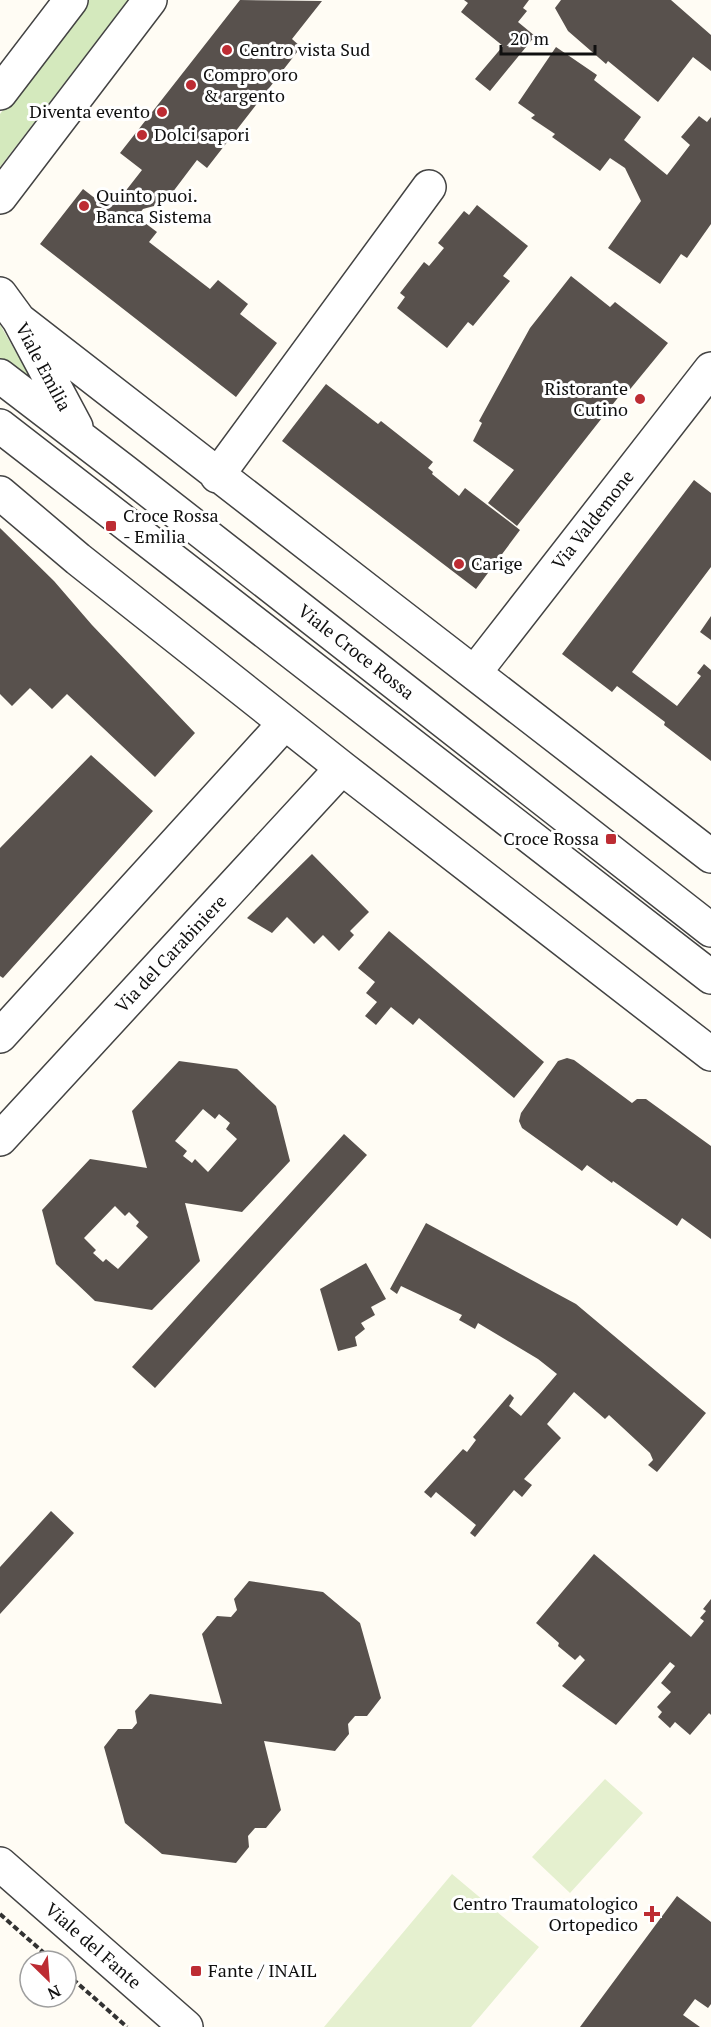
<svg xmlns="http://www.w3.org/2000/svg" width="711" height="2027" viewBox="0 0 711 2027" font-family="'PT Serif',serif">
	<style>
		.green { fill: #d4e9bd }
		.pitch { fill: #e5f0cf }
		.building { fill: #58514d; fill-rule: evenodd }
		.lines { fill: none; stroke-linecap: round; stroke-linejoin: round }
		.minor-casing { stroke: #434343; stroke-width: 36 }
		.path { stroke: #323232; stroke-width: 4; stroke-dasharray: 6 3; stroke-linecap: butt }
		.minor { stroke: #fff; stroke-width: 33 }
		.poi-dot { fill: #bd2c33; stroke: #fff; stroke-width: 2 }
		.labels { text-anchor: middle; stroke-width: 6; stroke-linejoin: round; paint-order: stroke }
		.poi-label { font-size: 18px; fill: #101010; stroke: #fff; text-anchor: start }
		.street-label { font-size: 18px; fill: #101010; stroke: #fff }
	</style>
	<rect width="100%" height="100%" fill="#fffcf4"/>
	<!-- green -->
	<path class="green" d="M87 0H128L0 167V114Z
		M0 325 2 328 36 387 0 359Z"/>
	<!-- pitch -->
	<path class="pitch" d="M605 1779 643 1813 570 1893 532 1857Z
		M452 1874 539 1947 471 2027H324Z"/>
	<!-- building -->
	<path class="building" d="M240 0 322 1 292 39 301 47 207 168 197 160 169 197 164 193 154 206 143 209 137 217 157 232 149 242 210 289 218 280 248 304 240 314 277 343 236 397 40 244 83 189 105 206 114 195 124 193 142 170 120 153Z
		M464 0H529L523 8 527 11 518 22 535 36 490 91 475 79 503 46 461 12 468 3Z
		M561 0H671L711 35V71L693 57 658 102 608 61 606 64 568 31 555 8Z
		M556 47 597 75 594 80 641 117 624 140 667 175 690 145 681 137 699 116 707 122 711 117V224L687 258 681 254 660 284 608 248 641 201 625 168 610 158 600 171 552 137 555 134 531 118 535 115 518 103Z
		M477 205 528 246 503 276 510 281 473 326 468 322 447 348 397 308 405 297 400 293 424 262 429 266 444 248 438 243 464 211 469 215Z
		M571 276 610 307 615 302 668 343 627 393 624 390 517 526 488 503 514 470 473 441 482 423 479 421 530 328Z
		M326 384 378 424 381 421 433 462 428 468 433 472 432 474 459 496 465 488 520 530 476 589 282 441Z
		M694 480 711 493V567L632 672 677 706 701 676 697 673 704 664 711 670V761L664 725 665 722 617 686 612 692 562 654Z
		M0 528 54 581 92 625 195 733 155 777 67 694 52 709 30 688 12 706 0 694Z
		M711 616V640L700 632Z
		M91 755 153 811 3 978 0 976V848Z
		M312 854 369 912 350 931 354 935 339 951 323 935 314 944 287 917 272 933 247 918Z
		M389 931 544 1062 514 1098 419 1018 413 1025 391 1007 376 1025 365 1016 377 1002 366 993 375 982 358 968Z
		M567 1058 574 1060 632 1103 637 1099H646L711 1146V1239L682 1218 677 1226 613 1181 612 1183 587 1165 582 1171 522 1128 519 1121 521 1113 558 1061Z
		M179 1061 237 1069 276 1106 290 1161 242 1212 185 1203 200 1261 152 1310 95 1301 56 1264 42 1210 90 1159 147 1168 132 1111ZM203 1109 215 1119 219 1114 230 1123 226 1129 237 1139 208 1172 195 1159 192 1163 183 1156 187 1151 175 1141ZM115 1206 125 1216 129 1212 139 1222 136 1226 148 1237 118 1269 106 1259 103 1262 93 1253 96 1250 84 1238Z
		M344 1134 367 1155 155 1388 132 1367Z
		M426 1223 576 1304 706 1413 657 1472 648 1465 653 1460 650 1453 609 1415 605 1419 574 1392 547 1424 561 1438 524 1479 532 1485 522 1497 514 1490 475 1537 470 1533 476 1525 436 1492 431 1498 424 1492 463 1449 467 1452 476 1440 473 1437 510 1394 514 1398 509 1406 521 1416 557 1374 538 1359 478 1323 475 1329 459 1320 462 1315 401 1286 397 1294 390 1289Z
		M366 1263 386 1299 371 1307 375 1315 361 1323 365 1329 355 1337 357 1346 338 1351 320 1289Z
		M51 1511 74 1533 0 1614V1567Z
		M594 1554 691 1637 704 1621 700 1618 706 1611 703 1609 711 1599V1715L709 1713 690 1735 675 1722 670 1728 658 1717 662 1712 657 1707 671 1692 661 1683 675 1666 670 1662 616 1725 562 1686 585 1660 580 1655 575 1660 558 1646 559 1643 536 1623Z
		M249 1581 323 1592 360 1623 381 1698 367 1716H355L348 1724 349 1734 335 1751 264 1741 281 1810 266 1828H255L248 1836 249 1847 236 1863 162 1854 125 1823 104 1747 118 1729H132L137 1723 135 1711 150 1694 222 1704 202 1634 217 1616 231 1617 237 1610 234 1599Z
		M677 1896 711 1922V2004L708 2008 695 1999 683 2015 700 2027H580Z"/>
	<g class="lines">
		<defs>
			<path id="minor" d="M0 93 71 0
				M0 197 150 0
				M0 294 19 320 76 427
				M19 320C248 500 481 677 711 856
				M0 376 124 471 711 930
				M0 426 711 977
				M217 476 429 187
				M0 493 78 559 342 768 711 1054
				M475 672 711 369
				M0 1036 285 723
				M0 1139 342 768
				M0 1864 186 2027"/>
		</defs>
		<!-- minor casing -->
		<use href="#minor" class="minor-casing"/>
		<!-- path -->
		<path class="path" d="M0 1914 53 1961
			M66 1973 127 2027"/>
		<!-- minor -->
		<use href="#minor" class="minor"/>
	</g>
	<!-- markers -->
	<g class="poi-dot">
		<circle cx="227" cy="50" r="6"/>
		<circle cx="191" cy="85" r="6"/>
		<circle cx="162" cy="112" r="6"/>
		<circle cx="142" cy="135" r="6"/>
		<circle cx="84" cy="206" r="6"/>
		<circle cx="640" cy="399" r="6"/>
		<rect x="105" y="520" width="12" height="12" rx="3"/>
		<circle cx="459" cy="564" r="6"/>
		<rect x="605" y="833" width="12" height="12" rx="3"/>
		<path d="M649 1905h6v6h6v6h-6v6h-6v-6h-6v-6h6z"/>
		<rect x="190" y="1965" width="12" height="12" rx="3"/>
	</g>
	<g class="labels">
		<!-- poi labels -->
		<g class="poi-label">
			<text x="239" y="56">Centro vista Sud</text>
			<text x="203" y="81">Compro oro<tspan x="203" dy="21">&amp; argento</tspan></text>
			<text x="150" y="118" text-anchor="end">Diventa evento</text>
			<text x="154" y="141">Dolci sapori</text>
			<text x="96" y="202">Quinto puoi.<tspan x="96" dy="21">Banca Sistema</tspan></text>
			<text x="628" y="395" text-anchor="end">Ristorante<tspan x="628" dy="21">Cutino</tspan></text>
			<text x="123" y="522">Croce Rossa<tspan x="123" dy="21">- Emilia</tspan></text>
			<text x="471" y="570">Carige</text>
			<text x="599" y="845" text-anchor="end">Croce Rossa</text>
			<text x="638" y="1910" text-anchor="end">Centro Traumatologico<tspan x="638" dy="21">Ortopedico</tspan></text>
			<text x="208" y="1977">Fante / INAIL</text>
		</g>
		<!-- street labels -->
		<g class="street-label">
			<text transform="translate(43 367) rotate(62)" y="6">Viale Emilia</text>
			<text transform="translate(593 520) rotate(-52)" y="6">Via Valdemone</text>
			<text transform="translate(356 652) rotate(38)" y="6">Viale Croce Rossa</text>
			<text transform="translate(171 954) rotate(-47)" y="6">Via del Carabiniere</text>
			<text transform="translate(93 1946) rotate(41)" y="6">Viale del Fante</text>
		</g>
	</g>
	<!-- north arrow -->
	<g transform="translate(48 1979) rotate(155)"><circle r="28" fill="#ffffff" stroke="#9f9f9f" stroke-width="1.5"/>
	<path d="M0-4.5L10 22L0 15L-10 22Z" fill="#bd2c33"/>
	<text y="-9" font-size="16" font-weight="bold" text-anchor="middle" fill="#101010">N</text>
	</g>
	<!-- scale -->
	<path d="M501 45v9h94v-9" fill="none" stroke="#101010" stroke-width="3"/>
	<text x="510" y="45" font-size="18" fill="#101010" stroke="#ffffff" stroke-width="4.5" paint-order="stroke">20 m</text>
</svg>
